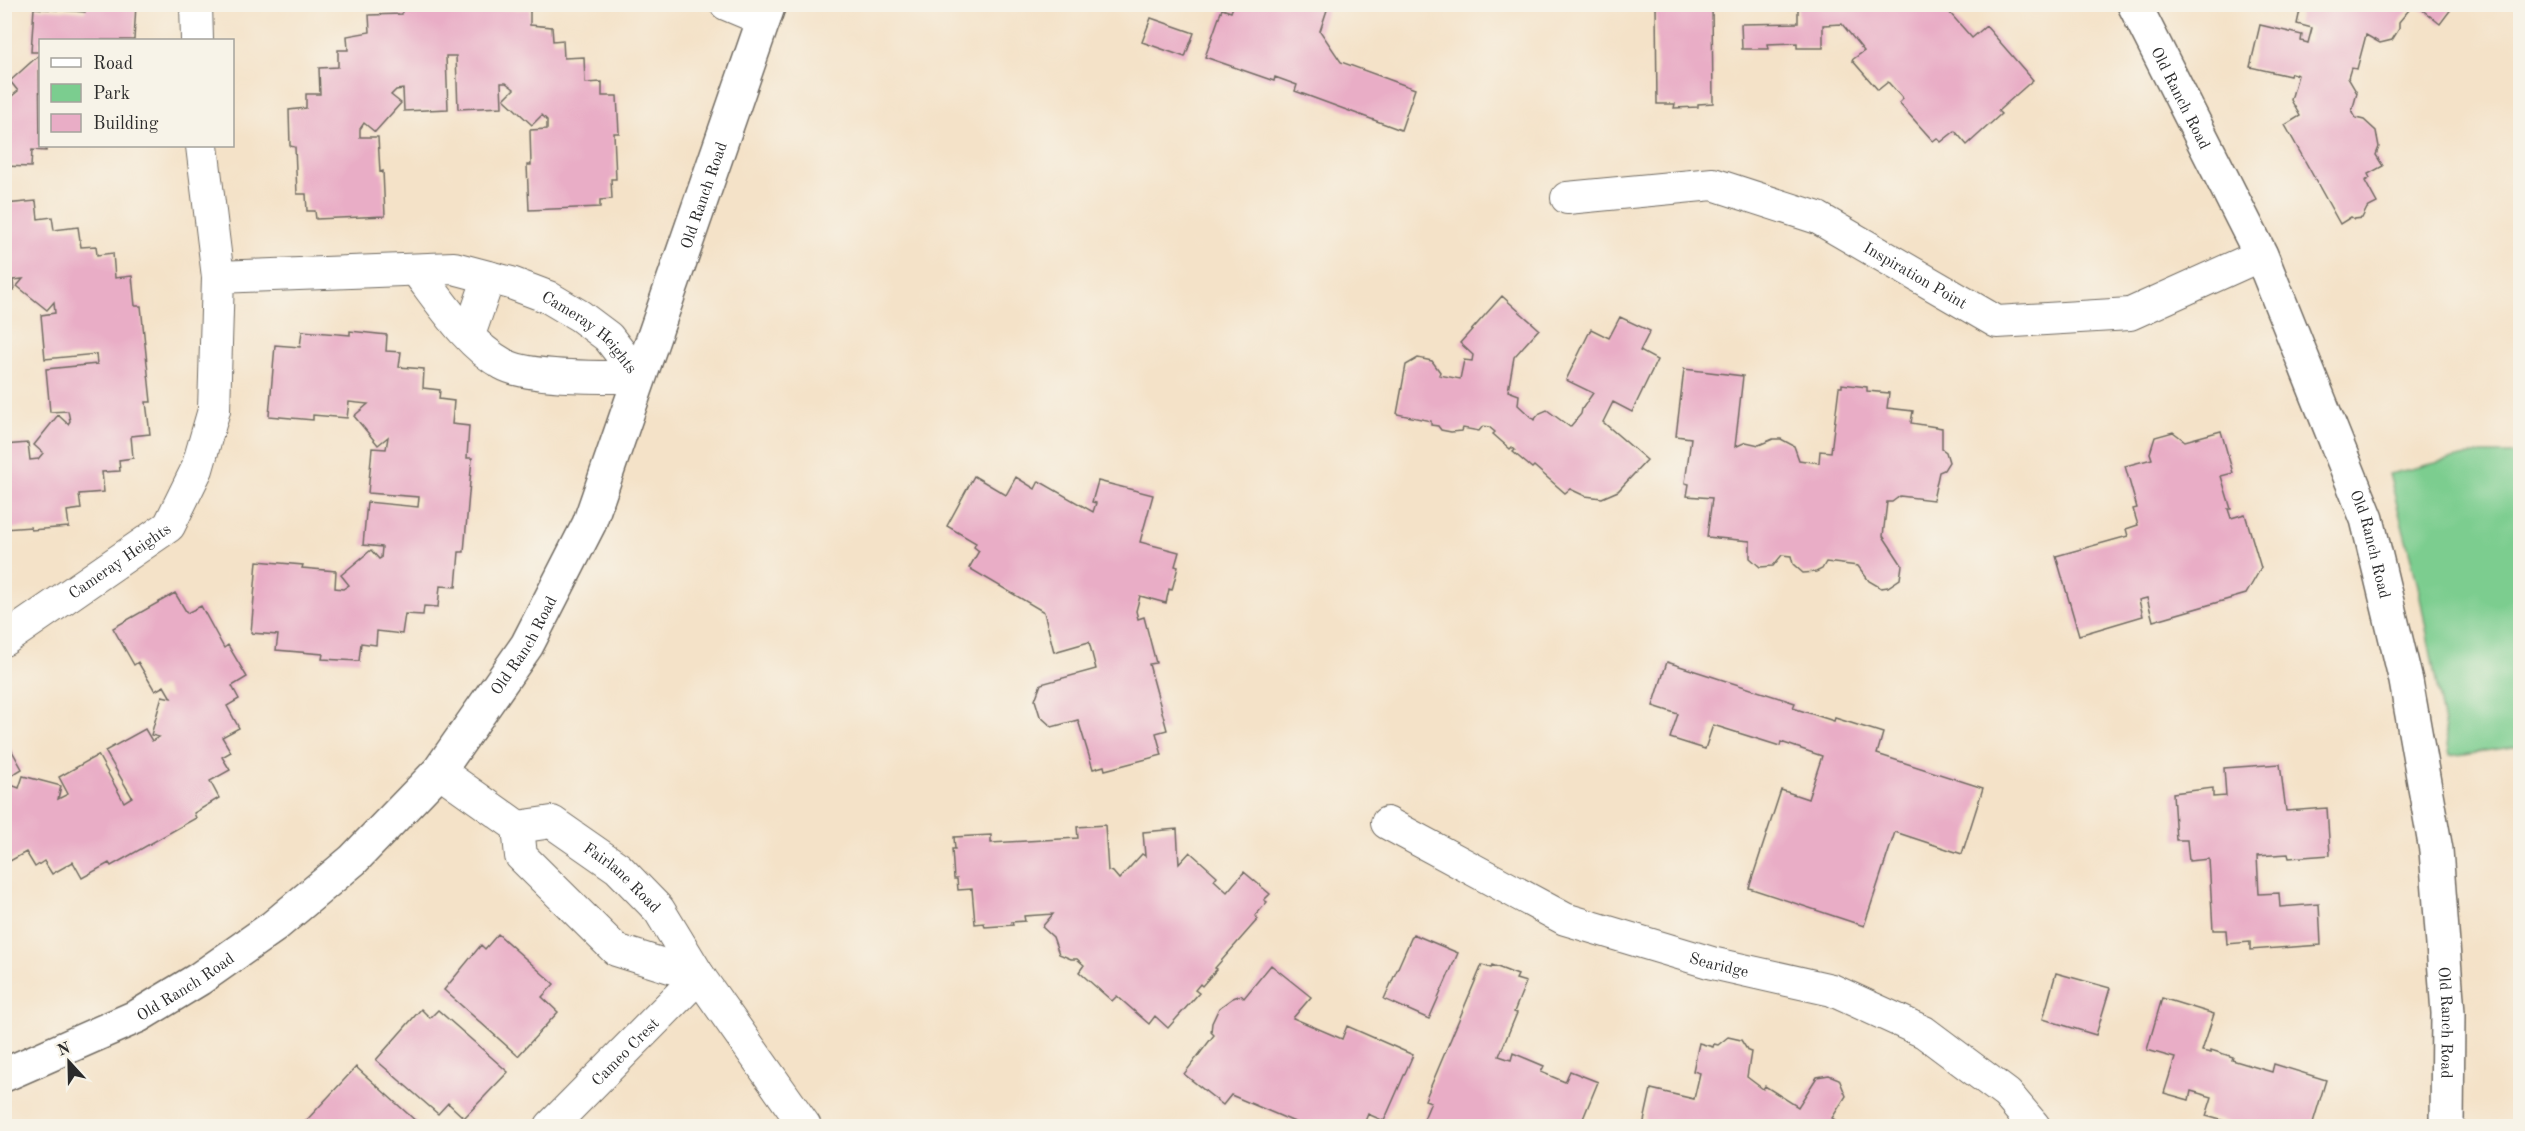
<svg xmlns="http://www.w3.org/2000/svg" width="2525" height="1131" viewBox="0 0 2525 1131" font-family="'Old Standard TT',serif">
	<style>
		.green { fill: #7bcd8f; stroke: #537c5d; stroke-width: 1.5 }
		.building { fill: #e9adc6 }
		.lines { fill: none; stroke-linecap: round; stroke-linejoin: round }
		.minor-casing { stroke: #716b62; stroke-width: 34 }
		.tertiary-casing { stroke: #716b62; stroke-width: 36 }
		.minor { stroke: #fff; stroke-width: 32 }
		.tertiary { stroke: #fff; stroke-width: 33 }
		.labels { text-anchor: middle; stroke-width: 6; stroke-linejoin: round; paint-order: stroke }
		.street-label { font-size: 16px; fill: #2b2b2b; stroke: #f7f3e8 }
	</style>
	<rect width="100%" height="100%" fill="#f7f3e8"/>
	<filter id="ink" filterUnits="userSpaceOnUse"><feTurbulence type="fractalNoise" baseFrequency=".0167" numOctaves="2"/><feDisplacementMap in="SourceGraphic" scale="12" xChannelSelector="R" yChannelSelector="G"/><feConvolveMatrix kernelMatrix="1 2 1 2 8 2 1 2 1" color-interpolation-filters="sRGB"/></filter>
	<filter id="wash" filterUnits="userSpaceOnUse"><feTurbulence type="fractalNoise" baseFrequency=".008" numOctaves="4" result="noise"/><feDisplacementMap in="SourceGraphic" scale="24" xChannelSelector="R" yChannelSelector="G"/><feGaussianBlur stdDeviation="1.35" result="paint"/><feColorMatrix in="noise" values="0 0 0 0 0 0 0 0 0 0 0 0 0 0 0 0 0 1.4 0 .05"/><feComposite in="paint" operator="in"/></filter>
	<g filter="url(#wash)">
		<rect width="100%" height="100%" fill="#f4e2c8"/>
		<!-- green -->
		<path class="green" d="M2474 454H2520V746L2450 756 2418 586 2389 474Z"/>
		<g id="blocks">
			<!-- building -->
			<path class="building" d="M85 4H136L134 40H40V52H31L34 8 85 12Z
				M486 4H490V10L530 9V25L552 27 553 41 563 40 564 58 584 57 585 83 602 82V96H617L619 133H614L616 179H611L612 199 600 200V207L529 210 527 165H531L530 130 547 129V120L542 115 532 125 504 99 514 89 506 83H501L502 107 458 109 456 56H446L448 109 404 111 403 89 396 90 391 95 401 103 375 132 364 123 360 129V137H378L380 172 383 171 385 216 316 219 315 211H307L306 194H297L295 147 290 146 289 110 306 108V94H320L319 68 338 67V50H348L347 36 370 32 369 15 402 14V8Z
				M1234 4H1329L1320 31 1341 62 1415 89 1401 130 1295 91 1297 85 1275 77 1274 81 1205 57 1222 9 1231 12Z
				M1656 4H1712L1713 103 1698 104V107L1674 108 1675 104H1657Z
				M1798 4H1942L1972 38 1986 26 2033 80 1998 111 2001 114 1967 145 1955 131 1941 142 1937 138 1933 141 1899 103 1903 99 1888 82 1878 90 1852 60 1864 51 1842 24 1823 25V48H1797V43L1767 44 1768 49H1742L1741 24 1798 23Z
				M2310 4H2414L2399 22V29L2392 40 2380 43 2366 35 2357 69 2351 68 2348 78 2357 93 2352 111 2356 118 2364 120 2376 131 2379 147 2376 155 2383 166 2368 174 2370 178 2365 181 2377 203 2367 208 2362 218 2354 219 2351 217 2340 224 2285 125 2300 116 2291 100 2298 75 2291 73 2290 76 2250 67 2260 25 2302 35 2301 41 2308 43 2312 28 2297 24 2301 6 2317 10Z
				M2415 4H2455L2440 24Z
				M1151 18 1194 33 1185 57 1142 42Z
				M39 55 40 146H46V151L32 150 31 167 4 166V95L12 96 18 91 10 81Z
				M36 201 38 219 52 217 54 230 78 227 81 247 96 246 97 255 113 253 115 278 132 276 135 306H141L151 402H146L150 434 131 436 133 458 119 460 120 471 102 472 104 492 79 494 81 509 67 511 69 527 31 530V527L4 529V445L28 443 30 460 38 459 43 453 34 445 58 415 68 424 70 421 68 411 50 412 46 369 97 364 96 354 45 359 41 315 55 313 54 302 47 310 17 286 23 279 13 280 14 290 5 291V204Z
				M1502 296 1539 329 1514 357 1508 391 1519 395 1518 405 1534 420 1540 413 1547 410 1570 427 1581 414 1582 409 1593 393 1566 380 1591 329 1609 338 1620 317 1650 331 1640 351 1657 360 1632 412 1613 402 1603 422 1647 460 1618 491 1602 498 1585 496 1570 489 1565 493 1534 466 1532 468 1513 452 1515 450 1512 447 1510 449 1493 434 1495 432 1489 427 1483 426 1479 431 1463 428 1462 431 1451 432 1441 430 1438 426 1431 425V421L1397 414 1406 365 1418 358 1432 361 1440 372 1439 375 1460 379 1464 360 1472 361 1473 355 1460 343Z
				M302 331 350 335V331L387 335 386 351 401 352 399 367 424 369 423 388 440 390 439 399 454 401 452 424 469 426 467 458H472L464 552H459L456 587 440 586 438 607 424 606 423 615 405 614 402 634 377 631 376 645 361 643 359 661 322 659 323 654 276 650 278 635 251 633 257 561 303 565 302 568 336 571 335 588 343 589 349 585 341 575 371 550 379 559 381 558 382 547 363 545 367 502 418 507 419 497 368 493 372 448 386 449 388 437 378 445 354 416 368 404 349 402 347 418 313 415V420L269 416 275 345 300 347Z
				M1684 369 1743 376 1735 447 1746 442 1759 445 1773 439H1781L1794 446 1799 460 1819 463 1820 451 1831 452 1839 387H1842V384L1867 387V391L1889 393 1887 408 1913 411 1911 423 1942 428V449L1946 452 1949 462 1944 470 1939 472 1933 500 1900 496 1892 502H1887L1883 536 1902 565 1900 579 1888 587 1881 588 1869 581 1858 566 1826 562 1822 569 1816 572 1803 573 1793 564 1791 556 1782 555 1773 566 1760 567 1750 558V541L1707 537 1712 498 1687 496 1689 484 1685 483 1691 438 1676 436Z
				M2221 431 2233 473 2221 476 2231 509H2228L2231 518 2245 514 2261 568 2246 594 2153 621 2147 598 2139 600 2143 616 2079 635 2056 556 2128 536 2126 529 2138 525 2133 509 2137 508 2125 466 2152 459 2150 453 2155 437 2173 432 2185 441Z
				M974 476 1006 495 1016 477 1035 489 1039 481 1093 512 1096 503 1092 502 1098 481 1153 495 1140 542 1179 552 1175 566 1178 567 1172 590 1169 589 1166 603 1140 596 1136 611 1138 619 1144 617 1156 663 1149 664 1167 730 1156 733 1162 755 1105 770 1104 766 1093 769 1078 720 1052 727 1040 716 1035 700 1041 684 1096 669 1089 642 1054 652 1044 612 969 568 979 551 974 547 976 543 947 526Z
				M175 593 187 613 201 606 224 648 228 645 247 677 232 686 239 699 227 706 239 728 222 737 231 752 222 757 230 770 210 781 219 798 194 813 196 818 111 866 109 863 82 878 73 862 52 874 44 861 35 867 26 852 10 861 4 852V730L9 738 6 740 22 769 7 778 11 785 19 788 23 776 61 786 58 799 68 794 59 777 98 755 124 802 132 797 105 751 145 729 152 741 159 737 151 735 162 696 171 698 164 686 155 691 138 662 134 665 113 628Z
				M1667 662 1795 703 1793 708 1834 721 1835 718 1883 733 1877 754 1983 788 1962 854 1895 832 1864 926 1749 888 1781 790 1808 799 1822 756 1781 742 1780 746 1713 725 1705 749 1670 738 1678 714 1653 706Z
				M2280 764 2286 811 2327 808 2330 855 2289 858 2288 854 2257 856 2259 894 2279 893 2280 907 2319 904 2321 945 2250 950V942L2227 944 2226 930H2213L2209 859 2189 861 2187 840H2176L2173 793 2213 788V797L2226 796 2224 768Z
				M1105 825 1108 871 1113 872 1119 879 1142 854 1145 856 1143 832 1177 829 1179 864 1190 852 1217 876 1214 880 1227 892 1244 872 1270 894 1264 900 1267 902 1255 916 1258 919 1215 968 1217 969 1202 986 1200 984 1195 990 1199 993 1168 1028 1155 1016 1149 1024 1117 996 1112 1001 1079 972 1084 965 1077 959H1071L1059 954 1053 937 1042 927 1053 914 1024 916 1025 921 1012 922 1013 925 985 927 984 923 975 924 972 889 958 890 957 879H954L952 849H955L954 837 991 835V843L1078 838 1077 827Z
				M498 934 554 984 542 997 558 1012 518 1056 444 990 481 945 485 949Z
				M1413 934 1458 953 1429 1019 1384 999Z
				M1271 965 1311 997 1293 1018 1342 1039 1347 1026 1413 1055 1384 1121 1368 1114 1363 1126H1304L1231 1095 1223 1105 1184 1074 1214 1035 1211 1032 1212 1023 1219 1008 1233 998 1241 995 1244 998Z
				M1482 965 1491 968 1492 965 1518 975 1516 979 1526 982 1514 1012 1517 1013 1499 1056 1511 1060 1513 1053 1544 1066 1541 1072 1565 1082 1570 1071 1598 1082 1580 1126H1421L1431 1102 1425 1100Z
				M2056 973 2110 988 2096 1035 2043 1019Z
				M2162 998 2214 1014 2202 1051 2211 1053V1050L2233 1057 2232 1060 2272 1072 2274 1064 2326 1080 2312 1126H2242L2206 1116 2212 1097 2191 1091 2189 1100 2164 1093 2175 1058 2147 1050Z
				M421 1009 430 1018 438 1010 508 1072 464 1118 448 1103 438 1114 376 1060Z
				M1728 1037 1741 1040 1748 1051 1751 1052 1747 1077 1763 1089 1765 1086 1798 1107 1817 1077 1829 1075 1839 1079 1846 1096 1832 1118 1835 1120 1831 1126H1643L1651 1089 1694 1099 1700 1073 1693 1071 1699 1043 1713 1047 1714 1044 1718 1045Z
				M356 1067 418 1123 415 1126H306L303 1124Z"/>
		</g>
	</g>
	<g filter="url(#ink)">
		<use href="#blocks" fill-opacity="0" stroke="#716b62" stroke-width="1.5"/>
		<g class="lines">
			<defs>
				<g id="minor">
					<path d="M196 4 197 40"/>
					<path d="M726 4 764 20"/>
					<path d="M202 146 218 277"/>
					<path id="s1" d="M1567 198 1713 184 1818 218 1997 322 2130 314 2261 255"/>
					<path d="M416 270C440 301 468 345 503 364 529 379 608 377 639 377"/>
					<path d="M469 335 489 277"/>
					<path id="s2" d="M4 640 169 526 197 469 214 410 218 277 454 268 511 283 548 297 580 316 608 337 639 377"/>
					<path d="M439 771 518 827 521 856 616 950 699 976"/>
					<path id="s3" d="M1387 823 1565 919 1712 963 1832 990 1924 1032 2007 1094 2034 1126"/>
					<path id="s4" d="M518 827 552 822 618 868 659 910 699 976 805 1126"/>
					<path id="s5" d="M551 1126 699 976"/>
				</g>
				<g id="tertiary">
					<path id="s6" d="M2134 4 2261 255 2367 519 2406 681 2436 850 2448 1013 2447 1126"/>
					<path id="s7" d="M4 1075 138 1016 199 979 273 927 353 860 439 771 527 645 589 524 769 4"/>
				</g>
			</defs>
			<!-- minor casing -->
			<use href="#minor" class="minor-casing"/>
			<!-- tertiary casing -->
			<use href="#tertiary" class="tertiary-casing"/>
			<!-- minor -->
			<use href="#minor" class="minor"/>
			<!-- tertiary -->
			<use href="#tertiary" class="tertiary"/>
		</g>
	</g>
	<g class="labels">
		<!-- street labels -->
		<g class="street-label">
			<text dy="6" stroke="none"><textPath href="#s6" startOffset="105">Old Ranch Road</textPath></text>
			<text dy="6" stroke="none"><textPath href="#s7" startOffset="1174">Old Ranch Road</textPath></text>
			<text dy="6" stroke="none"><textPath href="#s1" startOffset="370">Inspiration Point</textPath></text>
			<text dy="6" stroke="none"><textPath href="#s2" startOffset="848">Cameray Heights</textPath></text>
			<text dy="6" stroke="none"><textPath href="#s6" startOffset="591">Old Ranch Road</textPath></text>
			<text dy="6" stroke="none"><textPath href="#s2" startOffset="140">Cameray Heights</textPath></text>
			<text dy="6" stroke="none"><textPath href="#s7" startOffset="688">Old Ranch Road</textPath></text>
			<text dy="6" stroke="none"><textPath href="#s4" startOffset="124">Fairlane Road</textPath></text>
			<text dy="6" stroke="none"><textPath href="#s3" startOffset="363">Searidge</textPath></text>
			<text dy="6" stroke="none"><textPath href="#s7" startOffset="202">Old Ranch Road</textPath></text>
			<text dy="6" stroke="none"><textPath href="#s6" startOffset="1077">Old Ranch Road</textPath></text>
			<text dy="6" stroke="none"><textPath href="#s5" startOffset="105">Cameo Crest</textPath></text>
		</g>
	</g>
	<!-- margin -->
	<rect width="2525" height="1131" fill="none" stroke="#f7f3e8" stroke-width="24"/>
	<!-- legend -->
	<rect x="39" y="39" width="195" height="108" fill="#f7f3e8" stroke="#a5a39c" stroke-width="1.5"/>
	<rect x="51" y="58" width="30" height="9" fill="#ffffff" stroke="#a5a39c" stroke-width="1.5"/>
	<text x="93" y="69" font-size="18" fill="#2b2b2b">Road</text>
	<rect x="51" y="84" width="30" height="18" fill="#7bcd8f" stroke="#a5a39c" stroke-width="1.5"/>
	<text x="93" y="99" font-size="18" fill="#2b2b2b">Park</text>
	<rect x="51" y="114" width="30" height="18" fill="#e9adc6" stroke="#a5a39c" stroke-width="1.5"/>
	<text x="93" y="129" font-size="18" fill="#2b2b2b">Building</text>
	<!-- north arrow -->
	<g transform="translate(69 1062) rotate(338)" stroke="#f7f3e8" stroke-width="4.5" paint-order="stroke">
	<path d="M0-4.5L10 22L0 15L-10 22Z" fill="#2b2b2b"/>
	<text y="-9" font-size="16" font-weight="bold" text-anchor="middle" fill="#2b2b2b">N</text>
	</g>
</svg>
